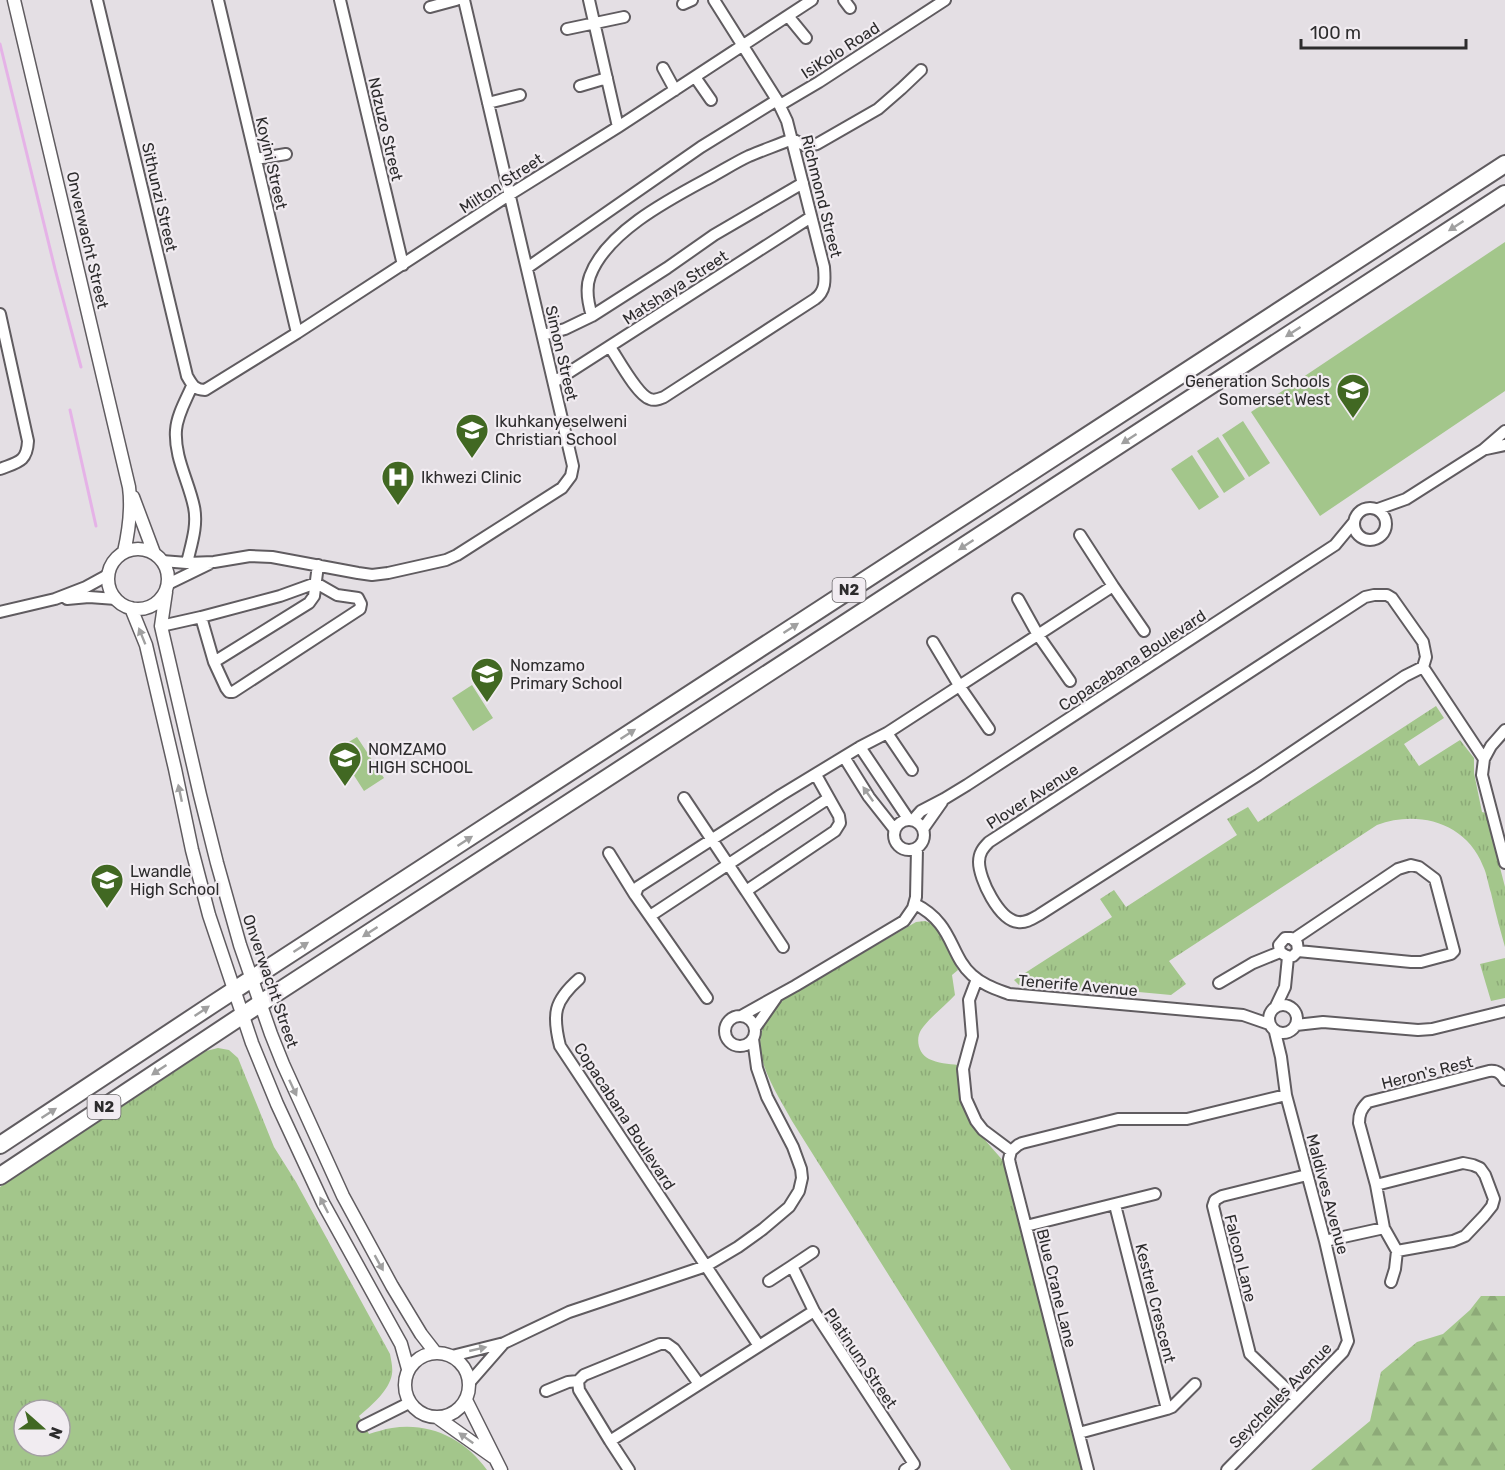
<svg xmlns="http://www.w3.org/2000/svg" width="1505" height="1470" viewBox="0 0 1505 1470" font-family="Rubik,sans-serif">
	<style>
		.grass { fill: url(#grass-tufts); fill-rule: evenodd }
		.forest { fill: url(#forest-firs) }
		.pitch { fill: #a3c68b }
		.lines { fill: none; stroke-linecap: round; stroke-linejoin: round }
		.stream { stroke: #e5b2e7; stroke-width: 3 }
		.minor-casing { stroke: #605c60; stroke-width: 14 }
		.tertiary-casing { stroke: #605c60; stroke-width: 15 }
		.trunk-casing { stroke: #605c60; stroke-width: 20 }
		.minor { stroke: #fff; stroke-width: 10 }
		.tertiary { stroke: #fff; stroke-width: 12 }
		.trunk { stroke: #fff; stroke-width: 16 }
		.oneway { fill: #a0a0a0 }
		.labels { text-anchor: middle; stroke-width: 4.5; stroke-linejoin: round; paint-order: stroke }
		.shield { fill: #f1ecf1; stroke: #686668; stroke-width: 1.5 }
		.shield-label { font-size: 15px; font-weight: bold; fill: #2d2c2d }
		.street-label { font-size: 16px; fill: #2d2c2d; stroke: #f1ecf1 }
		.poi-label { font-size: 16px; fill: #2d2c2d; stroke: #f1ecf1; text-anchor: start }
	</style>
	<defs>
		<pattern id="grass-tufts" width="24" height="20" patternUnits="userSpaceOnUse" patternTransform="scale(1.5)"><rect width="24" height="20" fill="#a3c68b"/><path d="M3 7l-1-3M5 7V3M7 7l1-3M15 17l-1-3M17 17v-4M19 17l1-3" fill="none" stroke="#8daa78"/></pattern>
		<pattern id="forest-firs" width="22" height="20" patternUnits="userSpaceOnUse" patternTransform="scale(1.5)"><rect width="22" height="20" fill="#a3c68b"/><path d="M5 1l3.5 6h-7zM16 11l3.5 6h-7z" fill="#8daa78"/></pattern>
	</defs>
	<rect width="100%" height="100%" fill="#e4dfe4"/>
	<!-- grass -->
	<path class="grass" d="M1436 706 1444 718 1404 744 1419 766 1460 740 1474 758V773L1482 812 1486 813 1505 887V947C1500 929 1495 911 1491 893 1488 884 1487 874 1483 866 1466 822 1417 810 1377 825L1169 961 1186 984 1171 995 1117 990 1112 994 1019 985 1014 980 1112 917 1100 899 1114 890 1126 907 1237 835 1227 819 1248 807 1258 822Z
		M925 921 933 924 938 931 958 970 952 975 955 995C946 1005 928 1019 921 1030 915 1040 919 1054 929 1059 937 1063 949 1064 958 1065L962 1106 978 1132 1005 1163 1083 1470H1011L792 1121C770 1080 737 1038 784 999L916 922Z
		M1505 958V998L1491 1001 1480 964Z
		M218 1048 229 1050 238 1058 274 1147 296 1182 390 1354C391 1360 393 1367 392 1374 389 1391 372 1405 359 1416L369 1434C376 1432 384 1429 392 1428 430 1422 465 1439 487 1470H0V1187L206 1051ZM24 1410H60V1446H24Z"/>
	<!-- forest -->
	<path class="forest" d="M1481 1296H1505V1470H1311L1370 1421 1381 1372 1417 1342 1443 1334 1470 1310Z"/>
	<!-- pitch -->
	<path class="pitch" d="M1505 242V391L1320 516 1251 412Z
		M1243 421 1270 463 1249 477 1222 435Z
		M1218 437 1245 479 1224 493 1197 451Z
		M1192 455 1219 497 1199 510 1171 469Z
		M472 685 493 718 473 731 452 698Z
		M357 737 384 778 364 791 337 749Z"/>
	<g class="lines">
		<!-- stream -->
		<path class="stream" d="M0 44 55 269 81 367
			M70 410 96 526"/>
		<defs>
			<path id="minor" d="M97 0 187 376C192 385 195 390 205 390L297 333 509 195 618 127 812 0
				M218 0 297 333
				M340 0 403 265
				M589 0 618 127
				M844 0 850 8
				M683 4 692 0
				M430 7 456 0
				M788 16 806 38
				M567 29 624 17
				M663 68 675 90
				M695 77 711 100
				M580 86 607 78
				M488 103 520 95
				M780 105 819 82 945 0
				M256 159 286 154
				M527 268 701 147 777 100
				M0 314 28 441C27 462 18 462 0 469
				M592 316C588 303 585 289 590 276 606 232 670 199 709 178 722 171 736 162 749 156 763 150 778 145 792 139L806 146 817 144 878 109 901 89 921 70
				M543 335 565 329 592 316 667 268 714 235 803 183
				M610 347C618 359 638 396 650 399 655 401 659 399 664 397L815 299C826 291 825 280 824 267L787 121 777 100 714 0
				M554 382 811 217
				M1486 449 1505 445
				M1354 524a16 16 0 1 1 32 0a16 16 0 1 1-32 0Z
				M1378 509 1406 499 1483 450 1505 431
				M1080 535 1113 586
				M162 561 187 563 214 562 250 556 272 557 358 573 372 575 388 573 446 560 457 555 562 488 571 476 573 466 464 0
				M187 563C191 545 198 526 194 507 189 482 174 457 176 430 177 415 186 400 192 386
				M168 584 209 564
				M1374 595H1387L1392 598 1423 642 1426 657 1423 667 1405 676 1258 775 1039 915C1032 919 1026 923 1018 922 999 920 979 879 979 862 979 853 983 848 989 842L1365 597Z
				M67 599 89 597 116 599
				M1018 599 1038 635 1070 681
				M0 612 55 599 86 587 108 575
				M161 626 201 617 280 596 316 583 337 595 358 598 361 604 360 609 233 692H229L226 688 214 662 201 617
				M933 642 960 687 989 729
				M214 662 309 603 314 596 318 565
				M1423 667 1484 759
				M1505 730 1491 746 1484 759 1482 775 1505 863
				M887 733 912 770
				M860 747 909 820
				M844 757 869 797 895 830
				M684 798 746 891 835 831 840 823 839 816 816 775
				M894 835a15 15 0 1 1 30 0a15 15 0 1 1-30 0Z
				M913 820 921 811 944 799 967 785 1335 545 1354 522
				M923 829 942 802
				M609 853 635 895
				M746 891 783 947
				M915 904C925 909 933 915 940 924 953 940 956 961 972 975 983 985 996 989 1009 994L1243 1015 1269 1024
				M650 916 829 798
				M1294 939 1398 869 1411 865 1419 867 1435 879 1454 951 1451 954 1421 962H1411L1298 951 1293 956 1288 957 1280 952 1279 945 1285 938H1291L1297 943 1298 951
				M579 979C554 1001 552 1014 560 1046L759 1346
				M977 979 969 1000 972 1036 963 1069 966 1099 976 1121 983 1130 1011 1151
				M1219 983 1253 963 1280 952
				M707 998 635 895 638 887 781 795 860 747 887 733 1113 586 1144 631
				M1269 1019a14 14 0 1 1 28 0a14 14 0 1 1-28 0Z
				M1276 1006 1285 987 1288 957
				M741 1016 795 986 904 921 913 908 916 897 917 848
				M725 1031a15 15 0 1 1 30 0a15 15 0 1 1-30 0Z
				M1296 1025 1323 1022 1418 1030 1432 1029 1505 1011
				M755 1028 776 998
				M1011 1151 1009 1159 1010 1164 1088 1470
				M1011 1151 1018 1145 1022 1143 1118 1119H1187L1286 1095
				M1376 1185 1463 1163 1473 1165 1480 1168 1485 1175 1494 1199 1492 1206 1484 1216 1465 1236 1453 1241 1397 1251
				M1115 1205 1167 1409
				M1026 1226 1155 1194
				M1325 1241 1384 1228
				M813 1252 792 1266 814 1311 914 1464 905 1470
				M769 1281 792 1266
				M1391 1282 1395 1269 1397 1251 1384 1228 1376 1185 1359 1123C1359 1114 1361 1109 1368 1102L1489 1071C1497 1070 1501 1073 1505 1080
				M452 1356 504 1343 569 1312 706 1266 738 1247 763 1229 789 1207 799 1191 802 1178 801 1169 793 1147 767 1097 757 1068 753 1039
				M469 1383 504 1343
				M546 1391 568 1382 578 1381
				M1297 1399 1250 1354 1213 1206 1215 1200 1222 1196 1307 1175
				M363 1426 409 1403
				M1079 1433 1167 1409 1172 1407 1195 1384
				M610 1441 579 1390 578 1381 584 1375 660 1344H667L674 1349 699 1384
				M629 1470 610 1441 814 1311
				M1227 1470 1343 1352 1348 1341 1325 1241 1286 1095 1281 1057 1275 1032"/>
			<path id="tertiary" d="M14 0 129 487C132 509 129 530 124 552
				M133 497 154 553
				M108 579a30 30 0 1 1 60 0a30 30 0 1 1-60 0Z
				M166 592 161 626 200 795 217 863 240 945 271 1034 283 1064 343 1196 392 1286 421 1334 435 1352
				M131 608 146 645 175 769 192 850 209 915 252 1043 277 1104 323 1203 401 1344 408 1369
				M405 1385a32 32 0 1 1 64 0a32 32 0 1 1-64 0Z
				M466 1400 501 1470
				M438 1418 493 1457"/>
			<path id="trunk" d="M0 1145 213 1004 1505 164
				M0 1176 261 1003 1505 194"/>
		</defs>
		<!-- minor casing -->
		<use href="#minor" class="minor-casing"/>
		<!-- tertiary casing -->
		<use href="#tertiary" class="tertiary-casing"/>
		<!-- trunk casing -->
		<use href="#trunk" class="trunk-casing"/>
		<!-- minor -->
		<use href="#minor" class="minor"/>
		<!-- tertiary -->
		<use href="#tertiary" class="tertiary"/>
		<!-- trunk -->
		<use href="#trunk" class="trunk"/>
	</g>
	<!-- one-way arrows -->
	<defs><path id="oneway-solid" d="M-6-.8H1V-3.2L6.5 0L1 3.2V.8H-6Z" transform="scale(1.5)"/></defs>
	<g class="oneway">
		<use href="#oneway-solid" transform="translate(1456 226) rotate(147)"/>
		<use href="#oneway-solid" transform="translate(1293 332) rotate(147)"/>
		<use href="#oneway-solid" transform="translate(1129 439) rotate(147)"/>
		<use href="#oneway-solid" transform="translate(966 545) rotate(147)"/>
		<use href="#oneway-solid" transform="translate(791 628) rotate(-33)"/>
		<use href="#oneway-solid" transform="translate(142 636) rotate(-112)"/>
		<use href="#oneway-solid" transform="translate(628 734) rotate(-33)"/>
		<use href="#oneway-solid" transform="translate(180 793) rotate(-102)"/>
		<use href="#oneway-solid" transform="translate(868 794) rotate(-125)"/>
		<use href="#oneway-solid" transform="translate(465 841) rotate(-33)"/>
		<use href="#oneway-solid" transform="translate(370 932) rotate(147)"/>
		<use href="#oneway-solid" transform="translate(301 947) rotate(-33)"/>
		<use href="#oneway-solid" transform="translate(202 1011) rotate(-34)"/>
		<use href="#oneway-solid" transform="translate(159 1070) rotate(146)"/>
		<use href="#oneway-solid" transform="translate(293 1088) rotate(65)"/>
		<use href="#oneway-solid" transform="translate(49 1113) rotate(-33)"/>
		<use href="#oneway-solid" transform="translate(324 1205) rotate(-117)"/>
		<use href="#oneway-solid" transform="translate(379 1263) rotate(61)"/>
		<use href="#oneway-solid" transform="translate(478 1349) rotate(-13)"/>
		<use href="#oneway-solid" transform="translate(466 1438) rotate(-144)"/>
	</g>
	<!-- icons -->
	<defs>
		<symbol id="school-pin" viewBox="-11 -11 22 30"><path d="M0 17L-7.5 6A9.5 9.5 0 1 1 7.5 6Z" fill="#416822" stroke="#f1ecf1"/><path d="M0-5L7-2L0 1L-7-2ZM-4 1L0 2.5L4 1V4Q0 6-4 4Z" fill="#fff"/></symbol>
		<symbol id="hospital-pin" viewBox="-11 -11 22 30"><path d="M0 17L-7.5 6A9.5 9.5 0 1 1 7.5 6Z" fill="#416822" stroke="#f1ecf1"/><path d="M-5-5h3v3.5h4V-5h3V5h-3V1.5h-4V5h-3Z" fill="#fff"/></symbol>
	</defs>
	<g fill-rule="evenodd">
		<use href="#school-pin" x="1334" y="371" width="38" height="52"/>
		<use href="#school-pin" x="453" y="411" width="38" height="52"/>
		<use href="#hospital-pin" x="379" y="458" width="38" height="52"/>
		<use href="#school-pin" x="468" y="655" width="38" height="52"/>
		<use href="#school-pin" x="326" y="739" width="38" height="52"/>
		<use href="#school-pin" x="88" y="861" width="38" height="52"/>
	</g>
	<g class="labels">
		<!-- shield labels -->
		<g class="shield">
			<rect x="832.5" y="578" width="33" height="24" rx="4.5"/>
			<rect x="87.5" y="1095" width="33" height="24" rx="4.5"/>
		</g>
		<g class="shield-label">
			<text x="849" y="595">N2</text>
			<text x="104" y="1112">N2</text>
		</g>
		<!-- street labels -->
		<g class="street-label">
			<text transform="translate(840 50) rotate(-33)" y="6">IsiKolo Road</text>
			<text transform="translate(386 129) rotate(77)" y="6">Ndzuzo Street</text>
			<text transform="translate(272 163) rotate(77)" y="6">Koyini Street</text>
			<text transform="translate(501 183) rotate(-33)" y="6">Milton Street</text>
			<text transform="translate(822 196) rotate(76)" y="6">Richmond Street</text>
			<text transform="translate(160 197) rotate(77)" y="6">Sithunzi Street</text>
			<text transform="translate(88 240) rotate(77)" y="6">Onverwacht Street</text>
			<text transform="translate(675 287) rotate(-33)" y="6">Matshaya Street</text>
			<text transform="translate(562 353) rotate(77)" y="6">Simon Street</text>
			<text transform="translate(1132 660) rotate(-33)" y="6">Copacabana Boulevard</text>
			<text transform="translate(1032 796) rotate(-33)" y="6">Plover Avenue</text>
			<text transform="translate(271 981) rotate(71)" y="6">Onverwacht Street</text>
			<text transform="translate(1078 985) rotate(5)" y="6">Tenerife Avenue</text>
			<text transform="translate(1427 1072) rotate(-14)" y="6">Heron's Rest</text>
			<text transform="translate(625 1116) rotate(57)" y="6">Copacabana Boulevard</text>
			<text transform="translate(1328 1194) rotate(75)" y="6">Maldives Avenue</text>
			<text transform="translate(1241 1258) rotate(76)" y="6">Falcon Lane</text>
			<text transform="translate(1057 1288) rotate(76)" y="6">Blue Crane Lane</text>
			<text transform="translate(1156 1303) rotate(76)" y="6">Kestrel Crescent</text>
			<text transform="translate(861 1358) rotate(56)" y="6">Platinum Street</text>
			<text transform="translate(1280 1395) rotate(-46)" y="6">Seychelles Avenue</text>
		</g>
		<!-- poi labels -->
		<g class="poi-label">
			<text x="1330" y="387" text-anchor="end">Generation Schools<tspan x="1330" dy="18">Somerset West</tspan></text>
			<text x="495" y="427">Ikuhkanyeselweni<tspan x="495" dy="18">Christian School</tspan></text>
			<text x="421" y="483">Ikhwezi Clinic</text>
			<text x="510" y="671">Nomzamo<tspan x="510" dy="18">Primary School</tspan></text>
			<text x="368" y="755">NOMZAMO<tspan x="368" dy="18">HIGH SCHOOL</tspan></text>
			<text x="130" y="877">Lwandle<tspan x="130" dy="18">High School</tspan></text>
		</g>
	</g>
	<!-- north arrow -->
	<g transform="translate(42 1428) rotate(111)"><circle r="28" fill="#f1ecf1" stroke="#a39fa3" stroke-width="1.5"/>
	<path d="M0-4.5L10 22L0 15L-10 22Z" fill="#416822"/>
	<text y="-9" font-size="16" font-weight="bold" text-anchor="middle" fill="#2d2c2d">N</text>
	</g>
	<!-- scale -->
	<path d="M1301 39v9h165v-9" fill="none" stroke="#2d2c2d" stroke-width="3"/>
	<text x="1310" y="39" font-size="18" fill="#2d2c2d" stroke="#f1ecf1" stroke-width="4.5" paint-order="stroke">100 m</text>
</svg>
